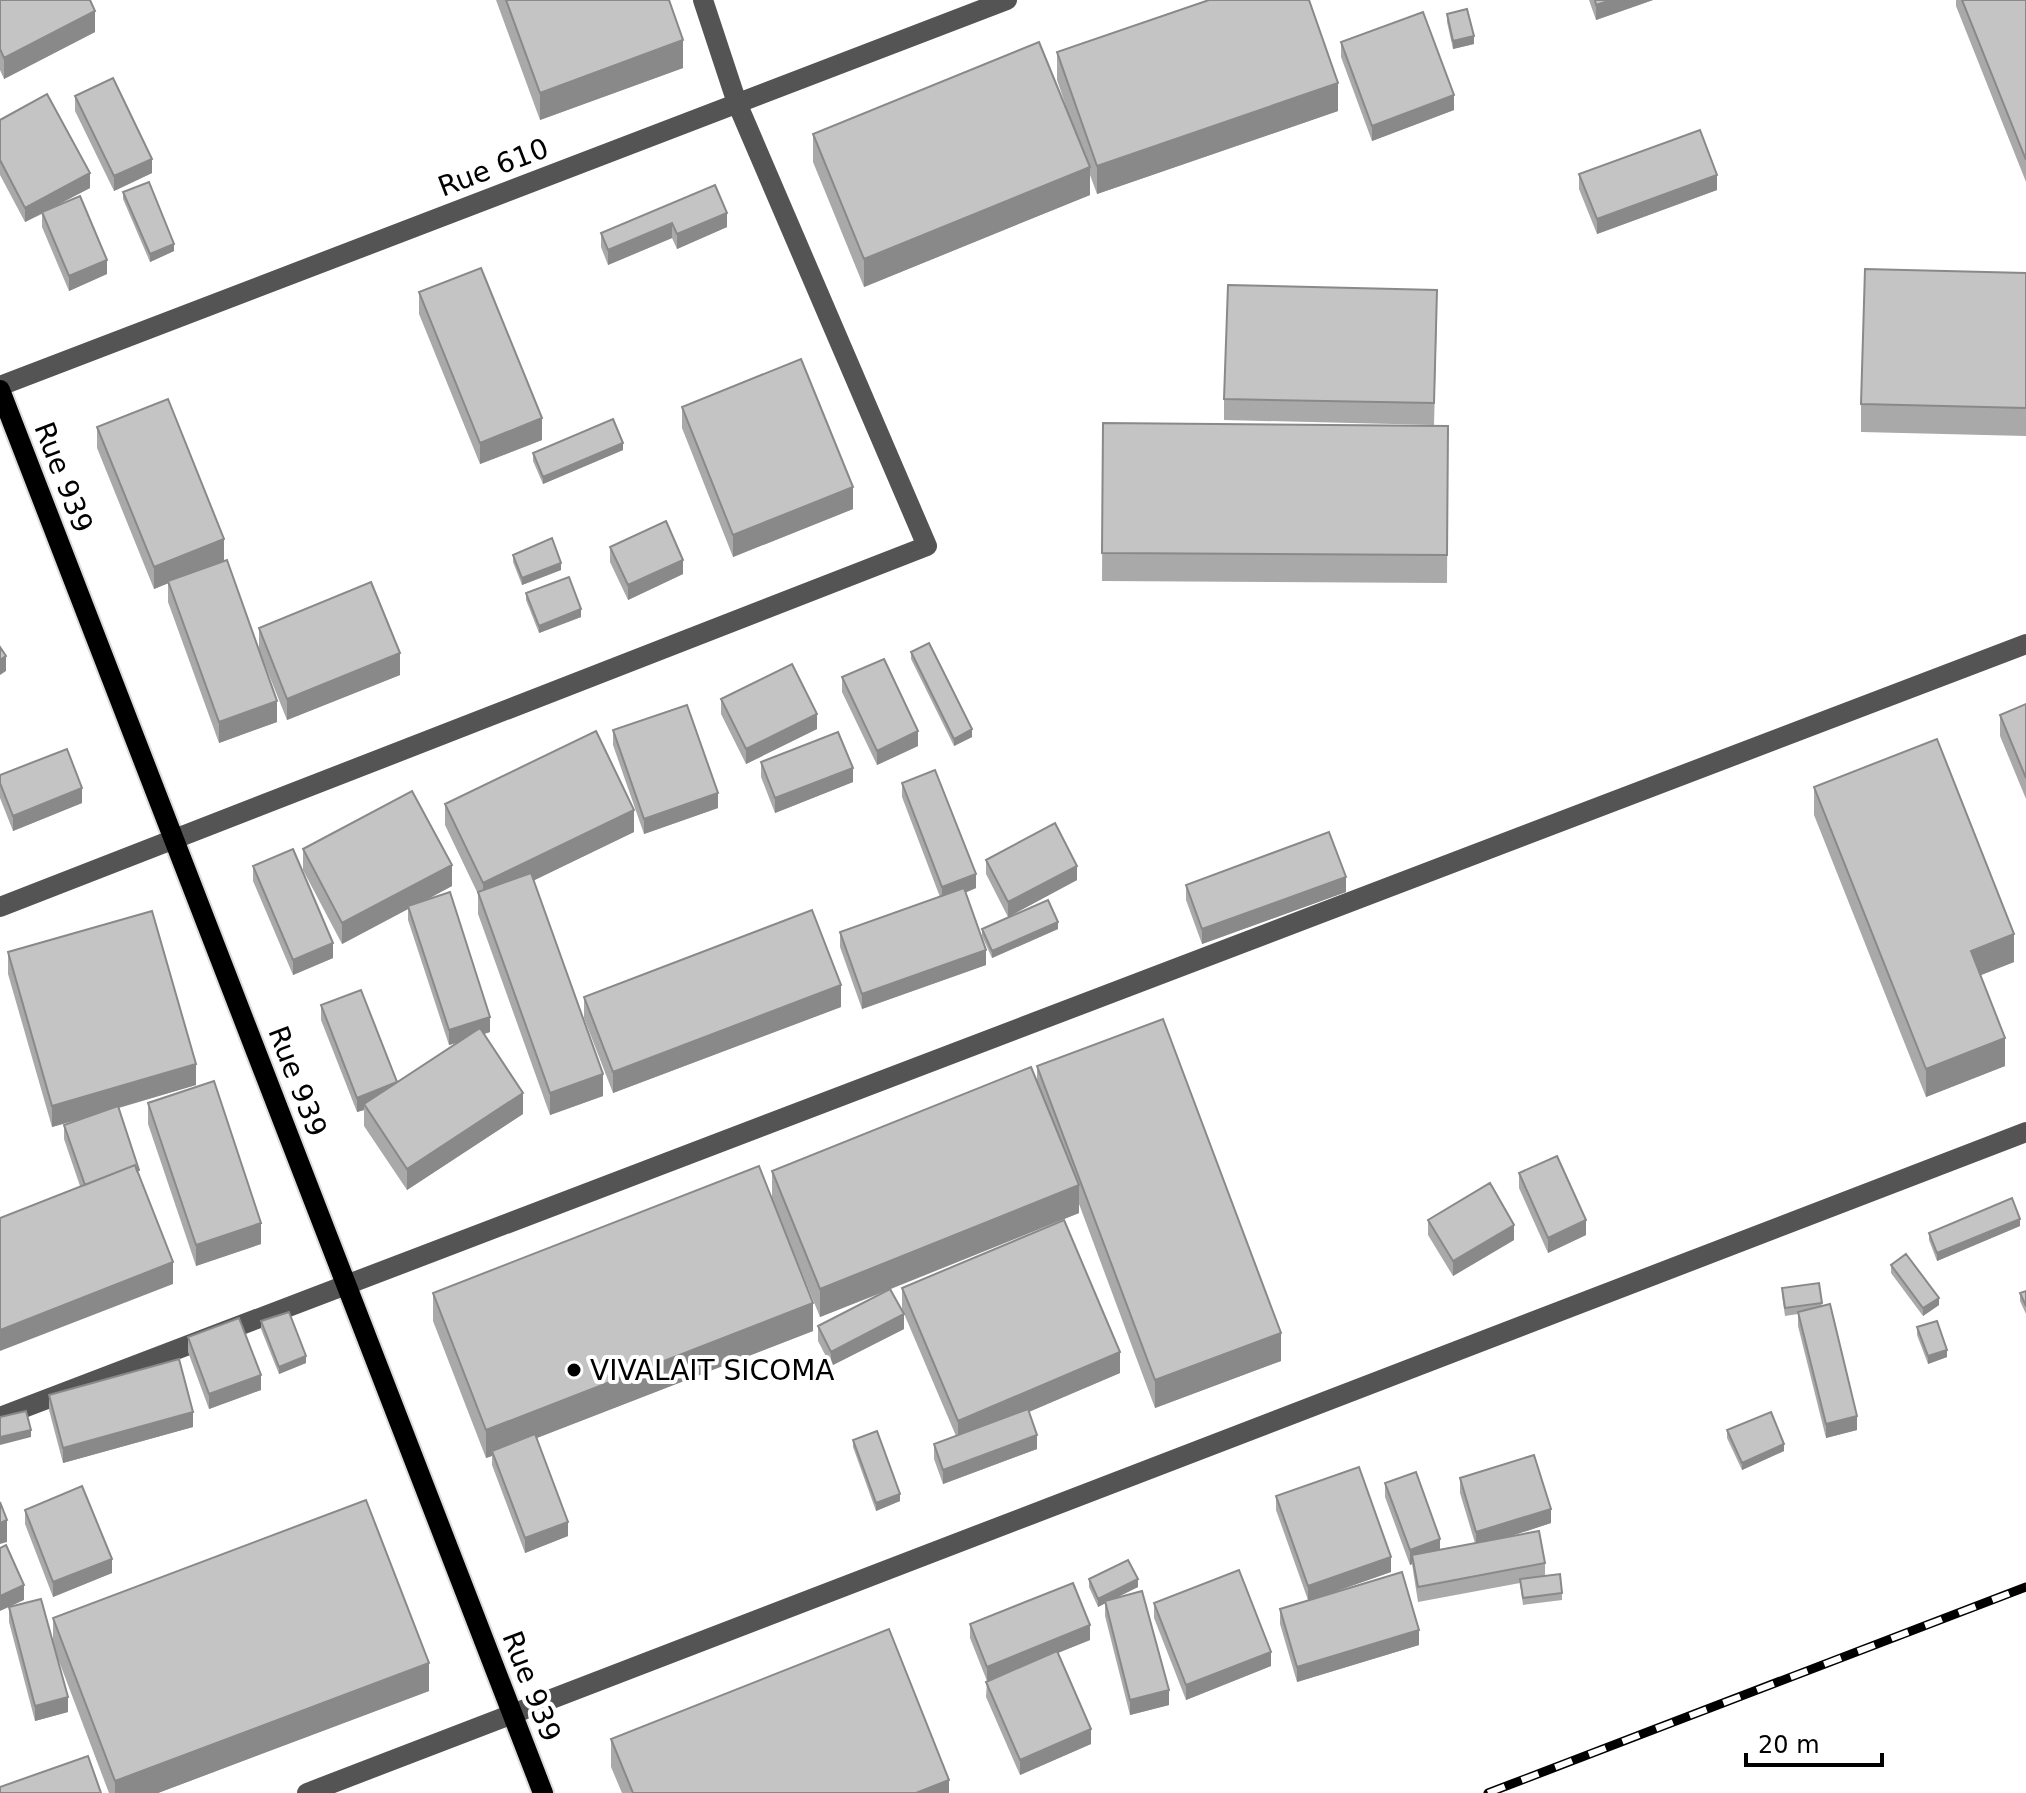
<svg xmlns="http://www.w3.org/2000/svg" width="2026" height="1793" viewBox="0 0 2026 1793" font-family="'DejaVu Sans',sans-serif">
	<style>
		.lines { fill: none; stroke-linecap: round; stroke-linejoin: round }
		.major-casing { stroke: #dbdbdb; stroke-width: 24 }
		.minor { stroke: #545454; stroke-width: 20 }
		.major { stroke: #000; stroke-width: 20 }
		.rail-casing { stroke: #000; stroke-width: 9 }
		.rail { stroke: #fff; stroke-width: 6; stroke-dasharray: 18; stroke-linecap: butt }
		.wall { fill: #a9a9a9 }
		.shaded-wall { fill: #898989 }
		.building { fill: #c4c4c4; stroke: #898989; stroke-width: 2 }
		.poi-dot { fill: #000; stroke: #fff; stroke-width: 3 }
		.labels { text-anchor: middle; stroke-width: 8; stroke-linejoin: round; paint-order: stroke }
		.street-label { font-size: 28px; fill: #000; stroke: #fff }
		.poi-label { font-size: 28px; fill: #000; stroke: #fff; text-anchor: start }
	</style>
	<rect width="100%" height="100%" fill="#fff"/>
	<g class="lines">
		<defs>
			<path id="major" d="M0 390 543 1793"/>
		</defs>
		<!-- major casing -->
		<use href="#major" class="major-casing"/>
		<!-- minor -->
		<path class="minor" d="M0 386 1007 0
			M0 907 927 546 737 103 703 0
			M0 1417 2026 644
			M307 1793 2026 1132"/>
		<!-- major -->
		<use href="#major" class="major"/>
		<defs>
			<path id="rail" d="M1488 1793 2026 1587"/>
		</defs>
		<!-- rail casing -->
		<use href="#rail" class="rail-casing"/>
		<!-- rail -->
		<use href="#rail" class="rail"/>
	</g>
	<!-- wall -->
	<path class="wall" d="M0 0 95 32 4 79 0 70Z
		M496 0H669L683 68 540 120Z
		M1589 0H1653L1596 20Z
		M1956 0H2026V182L1956 6Z
		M1447 14 1474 44 1453 49 1447 22Z
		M1341 42 1454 110 1372 141 1341 57Z
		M1057 52 1338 111 1097 194 1090 175V195L864 287 813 162V134L1070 118 1057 80Z
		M75 96 152 173 114 191 75 111Z
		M0 120 90 188 53 207 107 274 69 291 42 227V214L25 222 0 175Z
		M1579 174 1717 190 1597 234 1579 189Z
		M715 185 727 227 677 249 672 238 608 265 601 247V233Z
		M123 192 174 251 150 262 123 199Z
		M2026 273V436L1861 432V404Z
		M419 292 542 440 480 464 419 314Z
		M1437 312 1434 425 1224 420V399Z
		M682 407 853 509 733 557 682 428Z
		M1103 423 1448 426 1447 583 1102 581Z
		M97 427 224 561 259 649V628L400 675 287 720 259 650 277 722 219 743 168 602V583L154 589 97 448Z
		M623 450 543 484 533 461V453Z
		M610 547 683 574 628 600 610 562Z
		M513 555 561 570 522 585 513 562Z
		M526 593 581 617 539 633 526 600Z
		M911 652 972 737 954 746 911 659Z
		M842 677 918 746 877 765 842 692Z
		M721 699 817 729 746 764 721 714Z
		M2026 704V799L2000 736V715Z
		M613 730 718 808 644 834 613 745Z
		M761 762 853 782 775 813 761 777Z
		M0 775 82 803 13 831 0 798Z
		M902 783 976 888 965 893 986 965 862 1009 840 947V932L940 897 902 797Z
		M1814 787 2014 962 1981 975 2005 1066 1926 1097 1814 815Z
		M445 804 634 832 534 880 603 1096 550 1115 478 914V894L445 825Z
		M303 849 452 886 426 900 490 1032 484 1034 523 1114 407 1190 364 1126V1110L357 1112 321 1020V1005L397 1082 460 1042 449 1045 408 920V909L342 944 303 870Z
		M986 860 1077 880 1008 917 986 874Z
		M253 866 333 958 293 975 253 881Z
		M1186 885 1346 892 1202 944 1186 900Z
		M982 929H1058L992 958 982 936Z
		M8 952 196 1085 119 1108 173 1284 80 1186 64 1139V1125L81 1119 52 1127 8 974Z
		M584 997 841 1007 613 1093 584 1018Z
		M1037 1066 1281 1361 1155 1408 1079 1204V1213L891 1289 904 1329 831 1366 818 1341V1326L889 1290 820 1317 772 1199V1171L1037 1083Z
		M148 1103 261 1244 196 1266 148 1124Z
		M1519 1173 1586 1235 1548 1253 1519 1188Z
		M1428 1220 1514 1240 1453 1276 1428 1235Z
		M2020 1226 1937 1261 1929 1240V1233Z
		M1891 1265 1939 1305 1923 1316 1891 1273Z
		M1819 1283 1822 1306 1857 1430 1826 1438 1798 1326V1314L1785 1316 1782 1295V1288Z
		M902 1288 1120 1373 1029 1412 1037 1449 943 1484 934 1459V1444L956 1436 902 1309Z
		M2026 1291V1314L2020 1301V1293Z
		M433 1293 813 1331 536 1438 568 1536 525 1553 492 1465V1456L486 1458 433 1321Z
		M261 1321 306 1363 279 1374 261 1329Z
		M1917 1327 1947 1357 1928 1364 1917 1335Z
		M188 1337 261 1390 209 1409 188 1352Z
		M49 1395 193 1427 63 1463 49 1410Z
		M1727 1430 1784 1451 1742 1470 1727 1438Z
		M853 1440 900 1501 876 1511 853 1447Z
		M1460 1478 1551 1523 1506 1538 1545 1563V1576L1562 1593V1600L1523 1605 1520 1583 1418 1602 1412 1564 1410 1565 1385 1497V1483L1440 1549 1475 1543 1460 1493Z
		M1276 1496 1391 1572 1317 1598 1419 1645 1297 1682 1280 1624V1609L1308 1600 1276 1510Z
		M25 1510 112 1573 53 1597 25 1524Z
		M1089 1579 1138 1587 1115 1598 1169 1705 1130 1715 1105 1616V1603L1098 1607 1089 1587Z
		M1154 1603 1271 1666 1186 1700 1154 1618Z
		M9 1607 53 1642V1618L429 1691 158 1793H109L57 1656 68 1712 35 1721 9 1622Z
		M970 1624 1090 1640 1058 1653 1091 1744 1020 1775 986 1697 987 1681 970 1638Z
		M611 1739 949 1793H622L611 1767Z"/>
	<!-- shaded-wall -->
	<path class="shaded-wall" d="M1611 0H1653L1596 20V5Z
		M95 11V32L4 79V58Z
		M1474 36V44L1453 49V41Z
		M683 40V68L540 120V93Z
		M1338 83V111L1097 194V166Z
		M1454 95V110L1372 141V126Z
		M152 159V173L114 191V176Z
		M1090 167V195L864 287V259Z
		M90 173V188L25 222V208Z
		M1717 175V190L1597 234V219Z
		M727 213V227L677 249V234Z
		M672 223V238L608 265V250Z
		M174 244V251L150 262V254Z
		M107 260V274L69 291V276Z
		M542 418V440L480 464V443Z
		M623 443V450L543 484V477Z
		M853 487V509L733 557V535Z
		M224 539V561L154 589V567Z
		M683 560V574L628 600V585Z
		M561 563V570L522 585V578Z
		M581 609V617L539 633V626Z
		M400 653V675L287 720V699Z
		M6 656V671L0 675V660Z
		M277 701V722L219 743V722Z
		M817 714V729L746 764V749Z
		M972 729V737L954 746V739Z
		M918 731V746L877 765V751Z
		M853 768V782L775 813V798Z
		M82 788V803L13 831V816Z
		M718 793V808L644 834V819Z
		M634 810V832L483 905V883Z
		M452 865V886L409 909 408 906V909L342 944V923Z
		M1077 866V880L1008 917V902Z
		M976 874V888L942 902V887Z
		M1346 877V892L1202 944V929Z
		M1058 922V929L992 958V951Z
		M2014 934V962L1971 979V951Z
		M333 943V958L293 975V960Z
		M986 950V965L862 1009V994Z
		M841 985V1007L613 1093V1072Z
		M490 1017V1032L449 1045V1030Z
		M2005 1038V1066L1926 1097V1069Z
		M196 1064V1085L52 1127V1106Z
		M603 1074V1096L550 1115V1093Z
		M397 1082 364 1104V1110L357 1112V1098Z
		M523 1093V1114L407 1190V1169Z
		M1079 1185V1213L820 1317V1289Z
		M2020 1219V1226L1937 1261V1253Z
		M1586 1220V1235L1548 1253V1238Z
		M261 1223V1244L196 1266V1245Z
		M1514 1225V1240L1453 1276V1261Z
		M173 1262V1284L0 1351V1330Z
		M1939 1298V1305L1923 1316V1308Z
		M813 1303V1331L493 1455 492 1451V1456L486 1458V1430Z
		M904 1314V1329L831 1366V1352Z
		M1281 1333V1361L1155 1408V1380Z
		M1947 1350V1357L1928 1364V1356Z
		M1120 1352V1373L958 1442V1421Z
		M306 1356V1363L279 1374V1367Z
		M261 1375V1390L209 1409V1394Z
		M193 1412V1427L63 1463V1448Z
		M1857 1416V1430L1826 1438V1424Z
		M31 1430V1437L0 1445V1437Z
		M1037 1435V1449L943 1484V1470Z
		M1784 1444V1451L1742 1470V1463Z
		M900 1494V1501L876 1511V1503Z
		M1551 1509V1523L1476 1547V1532Z
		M7 1520V1542L0 1544V1523Z
		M568 1522V1536L525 1553V1538Z
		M1440 1539V1554L1412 1555V1564L1410 1565V1550Z
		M1391 1557V1572L1308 1601V1586Z
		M112 1559V1573L53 1597V1582Z
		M1138 1579V1587L1098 1607V1599Z
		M24 1585V1600L0 1611V1596Z
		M1090 1625V1640L987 1681V1667Z
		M1419 1630V1645L1297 1682V1667Z
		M1271 1652V1666L1186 1700V1685Z
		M429 1663V1691L158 1793H115V1781Z
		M1169 1690V1705L1130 1715V1700Z
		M68 1697V1712L35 1721V1706Z
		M1091 1729V1744L1020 1775V1760Z
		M949 1780V1793H916Z"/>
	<!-- building -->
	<path class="building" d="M0 0H90L95 11 4 58 0 49Z
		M506 0H669L683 40 540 93Z
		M1209 0H1309L1338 83 1097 166 1057 52Z
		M1595 0H1611L1596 5Z
		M1962 0H2026V160Z
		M1467 9 1474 36 1453 41 1447 14Z
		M1423 12 1454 95 1372 126 1341 42Z
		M1039 42 1090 167 864 259 813 134Z
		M113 78 152 159 114 176 75 96Z
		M47 94 90 173 25 208 0 160V120Z
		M1700 130 1717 175 1597 219 1579 174Z
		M149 182 174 244 150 254 123 192Z
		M715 185 727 213 677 234 672 223 608 250 601 233Z
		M80 196 107 260 69 276 42 212Z
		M481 268 542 418 480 443 419 292Z
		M1865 269 2026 273V408L1861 404Z
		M1228 285 1437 290 1434 403 1224 399Z
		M801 359 853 487 733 535 682 407Z
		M168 399 224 539 154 567 97 427Z
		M613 419 623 443 543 477 533 453Z
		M1103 423 1448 426 1447 555 1102 553Z
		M666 521 683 560 628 585 610 547Z
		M552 538 561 563 522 578 513 555Z
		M227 560 277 701 219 722 168 581Z
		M569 577 581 609 539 626 526 593Z
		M371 582 400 653 287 699 259 628Z
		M929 643 972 729 954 739 911 652Z
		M0 647 6 656 0 660Z
		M884 659 918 731 877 751 842 677Z
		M792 664 817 714 746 749 721 699Z
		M2026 704V778L2000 715Z
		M687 705 718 793 644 819 613 730Z
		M596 731 634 810 483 883 445 804Z
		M838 732 853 768 775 798 761 762Z
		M1937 739 2014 934 1971 951 2005 1038 1926 1069 1814 787Z
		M67 749 82 788 13 816 0 783V775Z
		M935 770 976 874 942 887 902 783Z
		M412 791 452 865 342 923 303 849Z
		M1055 823 1077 866 1008 902 986 860Z
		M1329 832 1346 877 1202 929 1186 885Z
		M293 849 333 943 293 960 253 866Z
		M531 873 603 1074 550 1093 478 892Z
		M964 888 986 950 862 994 840 932Z
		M450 892 490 1017 449 1030 408 906Z
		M1048 900 1058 922 992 951 982 929Z
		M812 910 841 985 613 1072 584 997Z
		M152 911 196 1064 52 1106 8 952Z
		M361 990 397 1082 357 1098 321 1005Z
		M1163 1019 1281 1333 1155 1380 1037 1066Z
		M480 1028 523 1093 407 1169 364 1104Z
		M1031 1067 1079 1185 820 1289 772 1171Z
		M214 1081 261 1223 196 1245 148 1103Z
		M118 1106 139 1170 137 1171 135 1165 85 1185 64 1125Z
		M1557 1156 1586 1220 1548 1238 1519 1173Z
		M135 1165 173 1262 0 1330V1218Z
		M759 1166 813 1303 486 1430 433 1293Z
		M1490 1183 1514 1225 1453 1261 1428 1220Z
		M2012 1198 2020 1219 1937 1253 1929 1233Z
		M1064 1220 1120 1352 958 1421 902 1288Z
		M1906 1254 1939 1298 1923 1308 1891 1265Z
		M1819 1283 1822 1303 1785 1308 1782 1288Z
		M890 1289 904 1314 831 1352 818 1326Z
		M2026 1291V1306L2020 1293Z
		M1830 1304 1857 1416 1826 1424 1798 1312Z
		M289 1312 306 1356 279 1367 261 1321Z
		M239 1318 261 1375 209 1394 188 1337Z
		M1937 1321 1947 1350 1928 1356 1917 1327Z
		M179 1359 193 1412 63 1448 49 1395Z
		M1028 1409 1037 1435 943 1470 934 1444Z
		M26 1411 31 1430 0 1437V1417Z
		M1771 1412 1784 1444 1742 1463 1727 1430Z
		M877 1431 900 1494 876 1503 853 1440Z
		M535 1434 568 1522 525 1538 492 1451Z
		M1534 1455 1551 1509 1476 1532 1460 1478Z
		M1359 1467 1391 1557 1308 1586 1276 1496Z
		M1416 1472 1440 1539 1410 1550 1385 1483Z
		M82 1486 112 1559 53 1582 25 1510Z
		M366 1500 429 1663 115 1781 53 1618Z
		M0 1502 7 1520 0 1523Z
		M1539 1531 1545 1563 1418 1587 1412 1555Z
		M6 1545 24 1585 0 1596V1548Z
		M1128 1560 1138 1579 1098 1599 1089 1579Z
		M1239 1570 1271 1652 1186 1685 1154 1603Z
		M1402 1572 1419 1630 1297 1667 1280 1609Z
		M1560 1574 1562 1593 1523 1598 1520 1579Z
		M1073 1583 1090 1625 987 1667 970 1624Z
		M1142 1591 1169 1690 1130 1700 1105 1601Z
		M41 1599 68 1697 35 1706 9 1607Z
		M889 1629 949 1780 916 1793H633L611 1739Z
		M1057 1651 1091 1729 1020 1760 986 1682Z
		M88 1756 101 1793H0V1787Z"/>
	<!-- markers -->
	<circle class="poi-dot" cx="574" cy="1370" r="8"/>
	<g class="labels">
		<!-- street labels -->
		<g class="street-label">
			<text transform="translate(493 167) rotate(-21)" y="10">Rue 610</text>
			<text transform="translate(64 477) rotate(69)" y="10">Rue 939</text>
			<text transform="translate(298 1081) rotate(69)" y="10">Rue 939</text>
			<text transform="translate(532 1686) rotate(69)" y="10">Rue 939</text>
		</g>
		<!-- poi labels -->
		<g class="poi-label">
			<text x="590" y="1380">VIVALAIT SICOMA</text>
		</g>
	</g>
	<!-- scale -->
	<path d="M1746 1753v12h136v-12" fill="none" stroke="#000000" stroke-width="4"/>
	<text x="1758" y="1753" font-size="24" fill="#000000" stroke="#ffffff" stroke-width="6" paint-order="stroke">20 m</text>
</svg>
